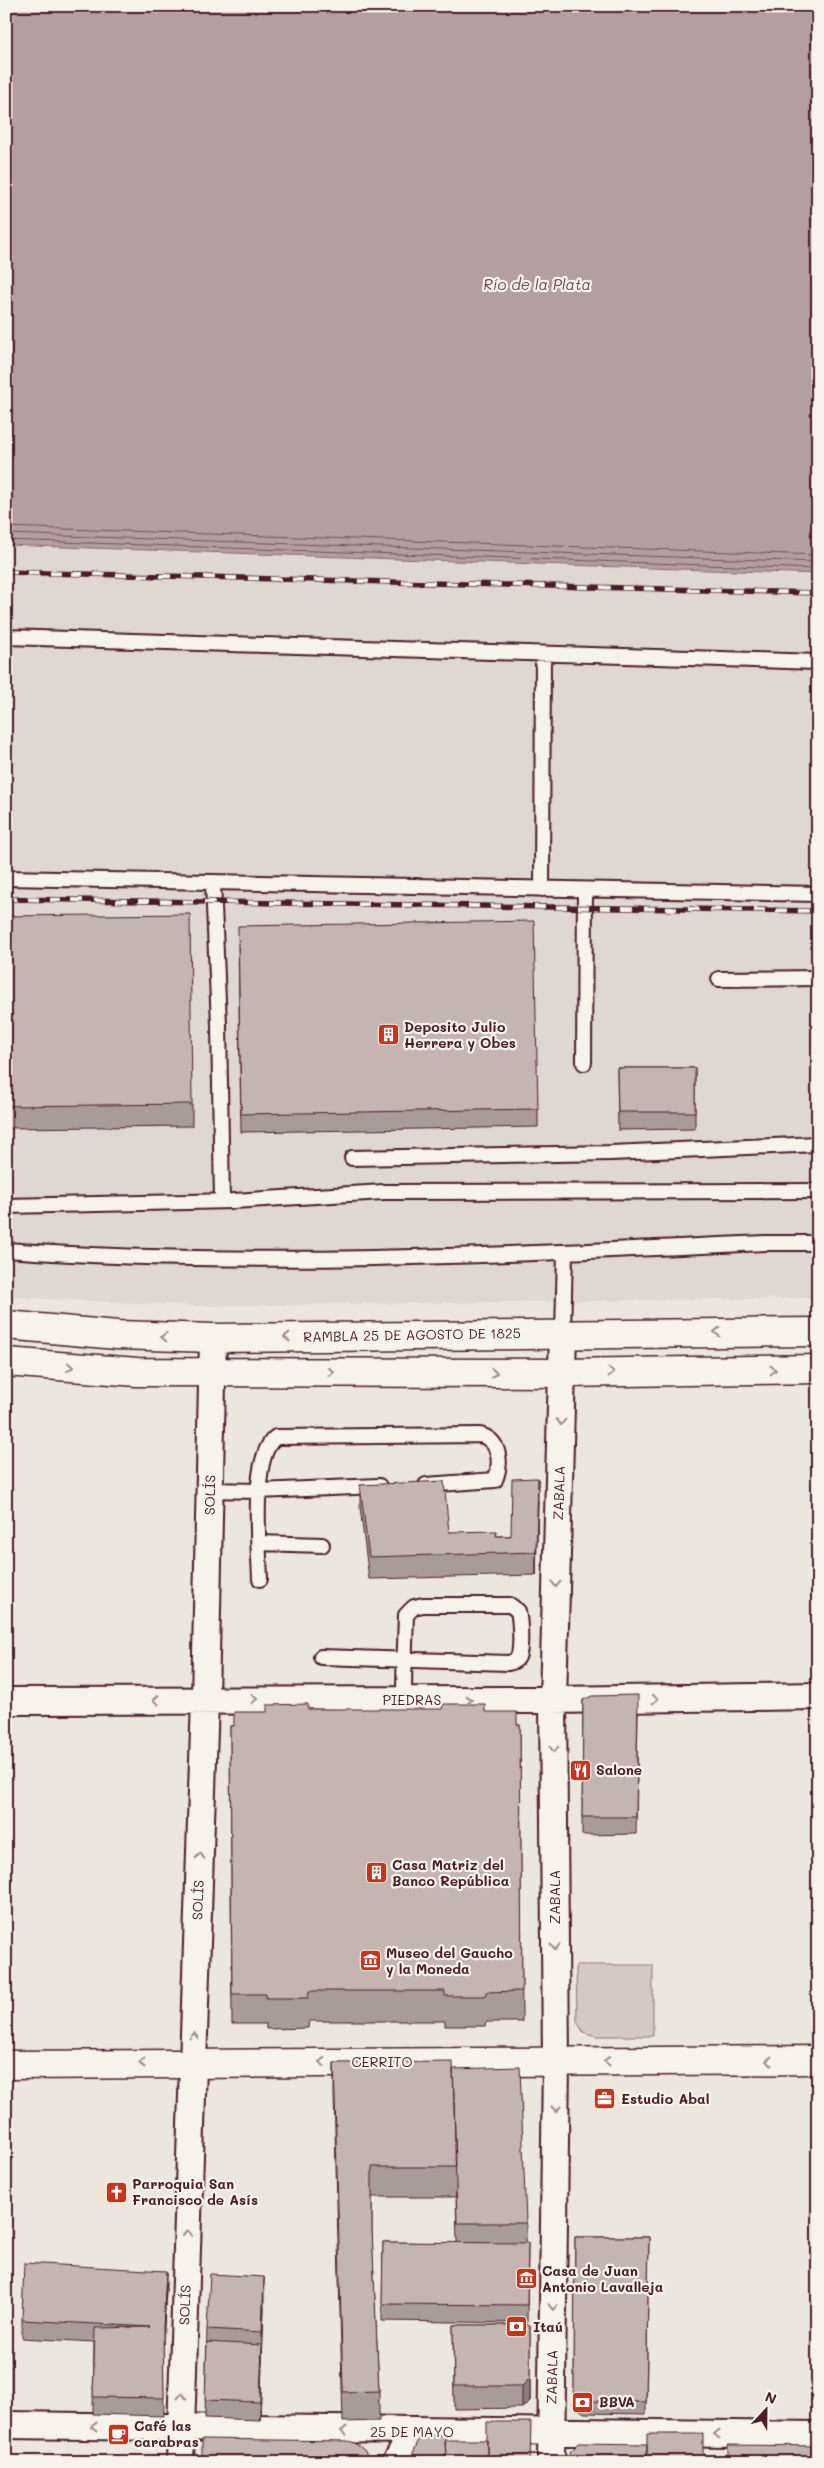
<svg xmlns="http://www.w3.org/2000/svg" width="824" height="2468" viewBox="0 0 824 2468" font-family="Mali,sans-serif">
	<style>
		.built { fill: #e0d7d0 }
		.green { fill: #d5c9c2; stroke: #907476 }
		.water { fill: #b39f9d; stroke: #896c6f }
		.lines { fill: none; stroke-linecap: round; stroke-linejoin: round }
		.shore { stroke: #745259; stroke-width: 1 }
		.lane-casing { stroke: #4a1f2b; stroke-width: 18 }
		.street-casing { stroke: #4a1f2b; stroke-width: 30 }
		.secondary-casing { stroke: #4a1f2b; stroke-width: 31 }
		.primary-casing { stroke: #4a1f2b; stroke-width: 31 }
		.lane { stroke: #f7f3e8; stroke-width: 14 }
		.street { stroke: #f7f3e8; stroke-width: 26 }
		.secondary { stroke: #f7f3e8; stroke-width: 28 }
		.primary { stroke: #f7f3e8; stroke-width: 28 }
		.rail-casing { stroke: #4a1f2b; stroke-width: 5.5 }
		.rail { stroke: #f7f3e8; stroke-width: 4; stroke-dasharray: 11; stroke-linecap: butt }
		.wall { fill: #a99c97; stroke: #4a1f2b }
		.shaded-wall { fill: #897f7b; stroke: #4a1f2b }
		.building { fill: #c4b5b0; stroke: #4a1f2b }
		.oneway { stroke: #a0898a }
		.labels { text-anchor: middle; stroke-width: 4.5; stroke-linejoin: round; paint-order: stroke }
		.poi-label { font-size: 14px; font-weight: bold; fill: #4a1f2b; stroke: #f7f3e8; text-anchor: start }
		.street-label { font-size: 14px; fill: #4a1f2b; stroke: #f7f3e8 }
		.water-label { font-size: 15px; font-style: italic; fill: #6f4c53; stroke: #f7f3e8 }
	</style>
	<rect width="100%" height="100%" fill="#ece6dd"/>
	<filter id="ink" filterUnits="userSpaceOnUse"><feTurbulence type="fractalNoise" baseFrequency=".02" numOctaves="2"/><feDisplacementMap in="SourceGraphic" scale="10" xChannelSelector="R" yChannelSelector="G"/><feConvolveMatrix kernelMatrix="1 2 1 2 8 2 1 2 1" color-interpolation-filters="sRGB"/></filter>
	<g filter="url(#ink)">
		<!-- built -->
		<path class="built" d="M6 545 818 574V1298L198 1306 26 1298 6 1295Z"/>
		<!-- green -->
		<path class="green" d="M576 1965H653V2036H596L583 2032 577 2021Z"/>
		<!-- water -->
		<path class="water" d="M6 6H818V574L6 545Z"/>
		<g class="lines">
			<!-- shore -->
			<path class="shore" d="M6 527 818 555
				M6 534 818 562
				M6 540 818 569"/>
			<defs>
				<path id="lane" d="M6 637 818 662
					M6 878 818 894
					M213 882 219 1025 222 1201
					M542 889 543 654
					M719 979 818 978
					M584 1063 585 890
					M352 1158 611 1153 818 1144
					M6 1206 233 1201 384 1192 818 1191
					M6 1250C258 1268 512 1255 764 1243H818
					M563 1333 565 1253
					M210 1490 258 1491 379 1486
					M259 1543 322 1545
					M260 1579C259 1548 250 1455 276 1437L480 1435C500 1440 502 1463 495 1480L426 1485
					M321 1657 508 1663C512 1662 516 1661 518 1657 522 1648 520 1620 518 1611L510 1605H423L414 1607 406 1615C405 1643 404 1671 404 1700"/>
				<path id="street" d="M6 1701 553 1700 818 1696
					M6 2425 818 2435
					M180 2462 205 1699 213 1338
					M396 2462 412 2432
					M551 2462 556 2062 553 1700 563 1333"/>
				<path id="secondary" d="M6 2065 818 2060"/>
				<path id="primary" d="M6 1325 117 1335 213 1338 818 1332
					M6 1362 137 1372 562 1373 818 1369"/>
			</defs>
			<!-- lane casing -->
			<use href="#lane" class="lane-casing"/>
			<!-- street casing -->
			<use href="#street" class="street-casing"/>
			<!-- secondary casing -->
			<use href="#secondary" class="secondary-casing"/>
			<!-- primary casing -->
			<use href="#primary" class="primary-casing"/>
			<!-- lane -->
			<use href="#lane" class="lane"/>
			<!-- street -->
			<use href="#street" class="street"/>
			<!-- secondary -->
			<use href="#secondary" class="secondary"/>
			<!-- primary -->
			<use href="#primary" class="primary"/>
			<defs>
				<path id="rail" d="M6 572 818 593
					M6 899 818 911"/>
			</defs>
			<!-- rail casing -->
			<use href="#rail" class="rail-casing"/>
			<!-- rail -->
			<use href="#rail" class="rail"/>
		</g>
		<!-- wall -->
		<path class="wall" d="M6 916 192 1104V1126L6 1128Z
			M238 943 538 1109V1127L241 1132Z
			M617 1068H695V1129L618 1130Z
			M360 1485 449 1532 497 1536H511L538 1501 536 1575 369 1579 360 1507Z
			M583 1700 638 1713 636 1834 582 1835Z
			M308 1709 485 1712 517 1725H520L522 2022H486L485 2026H445V2021H309L308 2028 266 2029V2024H232L230 1726H234L267 1712Z
			M334 2063 453 2069 526 2223V2243H528L527 2323 382 2321 383 2242 457 2243 456 2193V2197H372V2235L379 2391V2421L343 2422 334 2093Z
			M6 2221H10L11 2396H6Z
			M575 2237H649L646 2414 584 2413 574 2405Z
			M166 2289 163 2342 164 2416 93 2414 94 2342 22 2338V2320Z
			M264 2307 260 2420 205 2418 207 2329Z
			M453 2325H530V2401L522 2408 454 2409Z"/>
		<!-- shaded-wall -->
		<path class="shaded-wall" d="M538 1478V1501L536 1575V1552Z
			M166 2271V2289L163 2345V2328Z
			M264 2277V2307L260 2420 262 2332Z
			M530 2378V2401L522 2408V2386Z"/>
		<!-- building -->
		<path class="building" d="M190 914 192 1104 6 1106V916Z
			M534 921 538 1109 241 1114 238 926Z
			M617 1068H695V1112H618Z
			M538 1478 536 1552 369 1557 360 1485 444 1481 449 1532 497 1531 496 1536H511L512 1479Z
			M638 1695 636 1817H582L583 1700 592 1696Z
			M308 1704V1709H442L443 1704H485V1712H517V1725H520L522 1991 486 1992 485 1996H445V1991H309L308 1998H266V1994H232L230 1726H234V1712H267V1705Z
			M453 2062 456 2167H372V2230L379 2391 343 2392 334 2063Z
			M520 2067 526 2223H457L453 2069Z
			M6 2221H10L11 2366H6Z
			M575 2237H649L646 2402 584 2401 574 2392Z
			M383 2242 528 2243 527 2305 382 2304Z
			M24 2263 166 2271 163 2328 164 2398 93 2397 95 2328 150 2327 22 2320Z
			M210 2274 264 2277 262 2332 207 2329Z
			M453 2325H530V2378L522 2386H454Z
			M207 2342 262 2345 260 2402 205 2400Z
			M487 2422H531L530 2462H487Z
			M647 2434H703V2462H647Z
			M421 2435H445L446 2462H409Z
			M202 2439 348 2441 355 2443 365 2451 369 2461 202 2462Z
			M445 2440H487V2462H446Z
			M579 2443 647 2444V2462H570V2452Z
			M728 2445 818 2446V2462H728Z"/>
		<!-- one-way arrows -->
		<defs><path id="oneway-chevron" d="M-2-3.5L2.5 0L-2 3.5" fill="none" stroke-width="1.6" stroke-linecap="round" stroke-linejoin="round" transform="scale(1.25)"/></defs>
		<g class="oneway">
			<use href="#oneway-chevron" transform="translate(717 1332) rotate(180)"/>
			<use href="#oneway-chevron" transform="translate(164 1337) rotate(-178)"/>
			<use href="#oneway-chevron" transform="translate(287 1337) rotate(179)"/>
			<use href="#oneway-chevron" transform="translate(70 1367) rotate(4)"/>
			<use href="#oneway-chevron" transform="translate(773 1370) rotate(-1)"/>
			<use href="#oneway-chevron" transform="translate(331 1372)"/>
			<use href="#oneway-chevron" transform="translate(611 1372) rotate(-1)"/>
			<use href="#oneway-chevron" transform="translate(494 1373)"/>
			<use href="#oneway-chevron" transform="translate(561 1422) rotate(92)"/>
			<use href="#oneway-chevron" transform="translate(556 1584) rotate(92)"/>
			<use href="#oneway-chevron" transform="translate(254 1699)"/>
			<use href="#oneway-chevron" transform="translate(655 1699) rotate(-1)"/>
			<use href="#oneway-chevron" transform="translate(156 1700) rotate(179)"/>
			<use href="#oneway-chevron" transform="translate(469 1700)"/>
			<use href="#oneway-chevron" transform="translate(554 1749) rotate(90)"/>
			<use href="#oneway-chevron" transform="translate(200 1856) rotate(-88)"/>
			<use href="#oneway-chevron" transform="translate(555 1947) rotate(90)"/>
			<use href="#oneway-chevron" transform="translate(194 2036) rotate(-88)"/>
			<use href="#oneway-chevron" transform="translate(607 2061) rotate(180)"/>
			<use href="#oneway-chevron" transform="translate(769 2061) rotate(180)"/>
			<use href="#oneway-chevron" transform="translate(322 2062) rotate(180)"/>
			<use href="#oneway-chevron" transform="translate(142 2063) rotate(179)"/>
			<use href="#oneway-chevron" transform="translate(556 2109) rotate(91)"/>
			<use href="#oneway-chevron" transform="translate(187 2233) rotate(-88)"/>
			<use href="#oneway-chevron" transform="translate(553 2307) rotate(91)"/>
			<use href="#oneway-chevron" transform="translate(182 2396) rotate(-88)"/>
			<use href="#oneway-chevron" transform="translate(94 2427) rotate(-179)"/>
			<use href="#oneway-chevron" transform="translate(344 2431) rotate(-179)"/>
			<use href="#oneway-chevron" transform="translate(717 2434) rotate(-179)"/>
		</g>
	</g>
	<!-- icons -->
	<defs>
		<symbol id="building-square" viewBox="-11 -11 22 22"><rect x="-9" y="-9" width="18" height="18" rx="4" fill="#c8321e" stroke="#f7f3e8"/><path d="M-4-6H4V6H1V3H-1V6H-4ZM-2.5-4.3h1.7v1.8h-1.7ZM.8-4.3h1.7v1.8H.8ZM-2.5-1h1.7V.8h-1.7ZM.8-1h1.7V.8H.8Z" fill="#fff"/></symbol>
		<symbol id="restaurant-square" viewBox="-11 -11 22 22"><rect x="-9" y="-9" width="18" height="18" rx="4" fill="#c8321e" stroke="#f7f3e8"/><path d="M-5-6h1v4h1v-4h1v4h1v-4h1v5L-1.5 .5V6h-2V.5L-5-1ZM5-6V6H3V1.5H1.5Q1.5-4 5-6Z" fill="#fff"/></symbol>
		<symbol id="museum-square" viewBox="-11 -11 22 22"><rect x="-9" y="-9" width="18" height="18" rx="4" fill="#c8321e" stroke="#f7f3e8"/><path d="M0-6L6-3V-2H-6V-3ZM-5-1h2V3h-2ZM-1-1h2V3h-2ZM3-1h2V3H3ZM-6 4H6V6H-6Z" fill="#fff"/></symbol>
		<symbol id="office-square" viewBox="-11 -11 22 22"><rect x="-9" y="-9" width="18" height="18" rx="4" fill="#c8321e" stroke="#f7f3e8"/><path d="M-6-3h4V-5.5h4V-3h4V5H-6ZM-1-4.5V-3h2v-1.5ZM-6 0V1H6V0Z" fill="#fff"/></symbol>
		<symbol id="church-square" viewBox="-11 -11 22 22"><rect x="-9" y="-9" width="18" height="18" rx="4" fill="#c8321e" stroke="#f7f3e8"/><path d="M-1.2-6h2.4v3.5h3.3v2.4h-3.3V6h-2.4V-.1h-3.3v-2.4h3.3Z" fill="#fff"/></symbol>
		<symbol id="bank-square" viewBox="-11 -11 22 22"><rect x="-9" y="-9" width="18" height="18" rx="4" fill="#c8321e" stroke="#f7f3e8"/><path d="M-6-4H6V4H-6ZM0-2.3a2.3 2.3 0 1 0 0 4.6a2.3 2.3 0 1 0 0-4.6Z" fill="#fff"/></symbol>
		<symbol id="cafe-square" viewBox="-11 -11 22 22"><rect x="-9" y="-9" width="18" height="18" rx="4" fill="#c8321e" stroke="#f7f3e8"/><path d="M-5.5-4.5H6V0H3Q3 3.5 0 3.5H-2.5Q-5.5 3.5-5.5 0ZM3-3.2v2h1.7v-2ZM-6 4.5H4V6H-6Z" fill="#fff"/></symbol>
	</defs>
	<g fill-rule="evenodd">
		<use href="#building-square" x="376" y="1022" width="25" height="25"/>
		<use href="#restaurant-square" x="568" y="1758" width="25" height="25"/>
		<use href="#building-square" x="364" y="1860" width="25" height="25"/>
		<use href="#museum-square" x="358" y="1948" width="25" height="25"/>
		<use href="#office-square" x="592" y="2086" width="25" height="25"/>
		<use href="#church-square" x="104" y="2180" width="25" height="25"/>
		<use href="#museum-square" x="514" y="2266" width="25" height="25"/>
		<use href="#bank-square" x="504" y="2314" width="25" height="25"/>
		<use href="#bank-square" x="570" y="2390" width="25" height="25"/>
		<use href="#cafe-square" x="106" y="2422" width="25" height="25"/>
	</g>
	<g class="labels">
		<!-- poi labels -->
		<g class="poi-label">
			<text x="404" y="1032">Deposito Julio<tspan x="404" dy="16">Herrera y Obes</tspan></text>
			<text x="596" y="1775">Salone</text>
			<text x="392" y="1870">Casa Matriz del<tspan x="392" dy="16">Banco República</tspan></text>
			<text x="386" y="1958">Museo del Gaucho<tspan x="386" dy="16">y la Moneda</tspan></text>
			<text x="621" y="2104">Estudio Abal</text>
			<text x="132" y="2189">Parroquia San<tspan x="132" dy="16">Francisco de Asís</tspan></text>
			<text x="542" y="2276">Casa de Juan<tspan x="542" dy="16">Antonio Lavalleja</tspan></text>
			<text x="533" y="2332">Itaú</text>
			<text x="599" y="2407">BBVA</text>
			<text x="134" y="2431">Café las<tspan x="134" dy="16">carabras</tspan></text>
		</g>
		<!-- street labels -->
		<g class="street-label">
			<text transform="translate(412 1335) rotate(-1)" y="5">RAMBLA 25 DE AGOSTO DE 1825</text>
			<text transform="translate(559 1493) rotate(-88)" y="5">ZABALA</text>
			<text transform="translate(210 1495) rotate(-89)" y="5">SOLÍS</text>
			<text x="412" y="1705">PIEDRAS</text>
			<text transform="translate(555 1897) rotate(-90)" y="5">ZABALA</text>
			<text transform="translate(198 1900) rotate(-88)" y="5">SOLÍS</text>
			<text x="382" y="2067">CERRITO</text>
			<text transform="translate(185 2305) rotate(-88)" y="5">SOLÍS</text>
			<text transform="translate(552 2377) rotate(-89)" y="5">ZABALA</text>
			<text x="412" y="2437">25 DE MAYO</text>
		</g>
		<!-- water labels -->
		<g class="water-label">
			<text x="537" y="290">Río de la Plata</text>
		</g>
	</g>
	<!-- margin -->
	<rect width="824" height="2468" fill="none" stroke="#f7f3e8" stroke-width="25"/>
	<rect x="12" y="12" width="799" height="2443" fill="none" stroke="#4a1f2b" stroke-width="2" filter="url(#ink)"/>
	<!-- north arrow -->
	<g transform="translate(766 2410) rotate(22)" stroke="#f7f3e8" stroke-width="4" paint-order="stroke">
	<path d="M0-4L9 19L0 12L-9 19Z" fill="#4a1f2b"/>
	<text y="-8" font-size="14" font-weight="bold" text-anchor="middle" fill="#4a1f2b">N</text>
	</g>
</svg>
